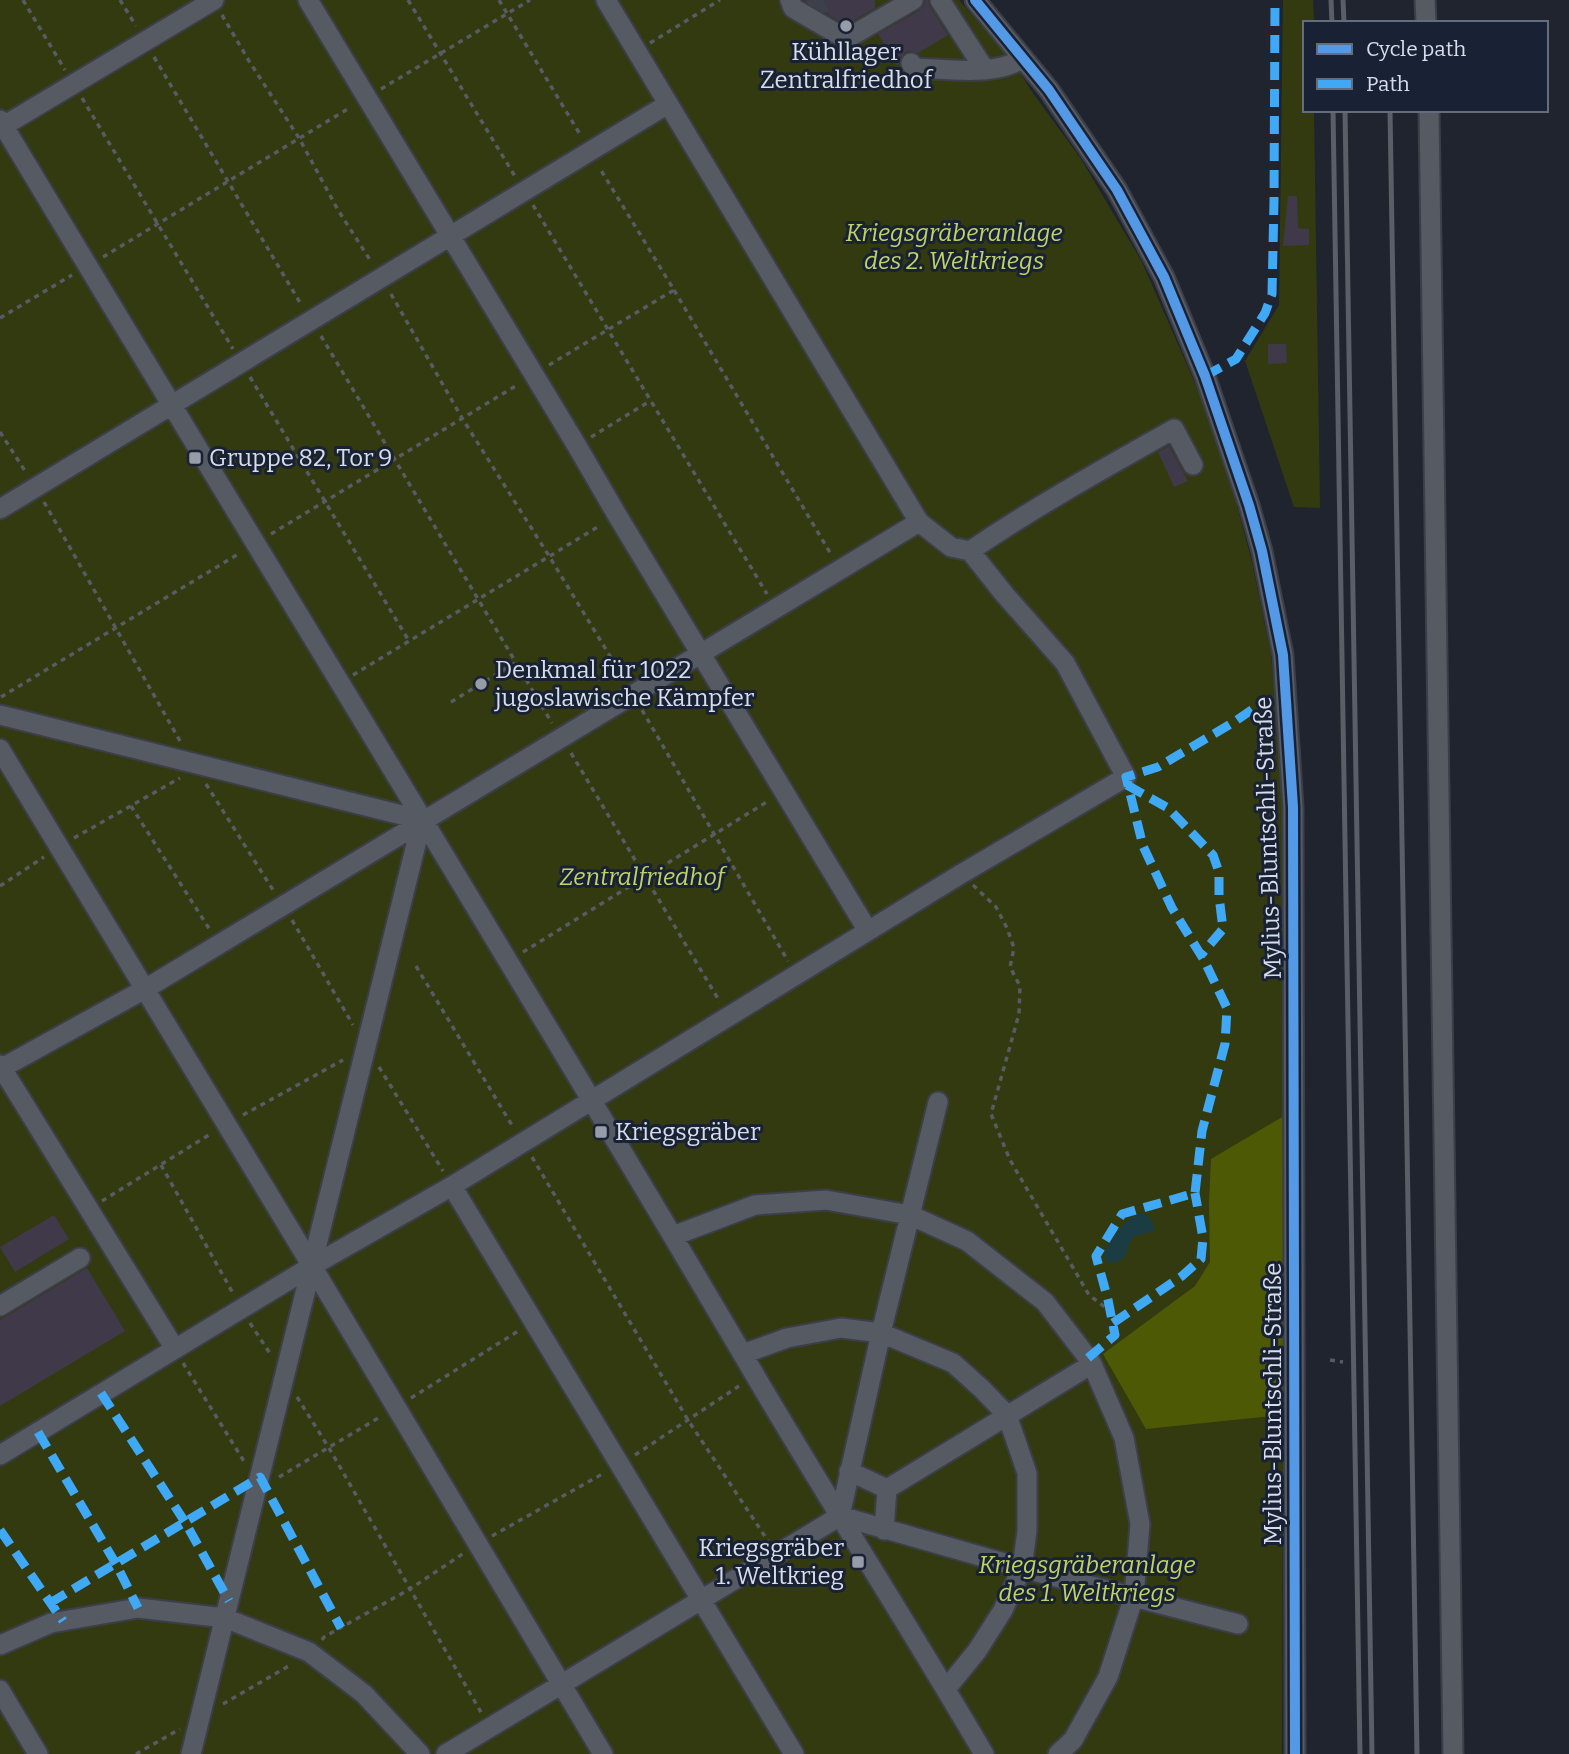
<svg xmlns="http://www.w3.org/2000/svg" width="1569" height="1754" viewBox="0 0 1569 1754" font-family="Bitter,serif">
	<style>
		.green { fill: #343a10 }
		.forest { fill: #4e5906 }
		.water { fill: #1a3c42 }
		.building { fill: #3f3949 }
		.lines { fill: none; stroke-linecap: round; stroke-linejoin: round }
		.minor-tunnel { stroke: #3b404b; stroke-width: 19; stroke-dasharray: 19 10; stroke-linecap: butt }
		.minor-casing { stroke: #3c3f49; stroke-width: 23 }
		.path { stroke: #575b63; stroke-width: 3.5; stroke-dasharray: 5 5; stroke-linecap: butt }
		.minor { stroke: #565a63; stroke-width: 19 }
		.rail { stroke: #5a5e66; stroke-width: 5 }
		.quiet { stroke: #3fa9f5; stroke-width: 9; stroke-dasharray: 18 9; stroke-linecap: butt }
		.cycleway-casing { stroke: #192235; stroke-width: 15 }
		.cycleway { stroke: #5399e6; stroke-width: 10 }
		.poi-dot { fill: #979ca9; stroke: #192235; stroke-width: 2.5 }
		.labels { text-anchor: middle; stroke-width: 6; stroke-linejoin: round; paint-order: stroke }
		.poi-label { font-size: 24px; fill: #d7ddea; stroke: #192235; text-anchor: start }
		.park-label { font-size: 24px; font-style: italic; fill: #c1d365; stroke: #192235 }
		.street-label { font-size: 24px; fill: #d7ddea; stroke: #192235 }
	</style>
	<rect width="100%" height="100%" fill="#1f242f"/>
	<!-- green -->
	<path class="green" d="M0 0H959L1015 64 1030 89 1081 159 1142 262 1202 399 1232 487 1252 562 1271 654 1285 808 1282 1754H0Z
		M1283 0H1313L1314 23H1305V110H1314L1320 508 1294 507 1245 361 1279 305Z"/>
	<!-- forest -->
	<path class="forest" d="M1284 1116 1283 1415 1146 1429 1103 1354 1195 1286 1210 1262 1209 1202 1211 1159Z"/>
	<!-- water -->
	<path class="water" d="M1143 1213C1150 1218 1155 1222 1154 1231 1148 1234 1141 1233 1136 1236 1122 1243 1134 1263 1108 1263 1105 1258 1104 1259 1105 1253 1106 1244 1125 1222 1132 1217 1137 1213 1138 1214 1143 1213Z"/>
	<!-- building -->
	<path class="building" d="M804 0H875V8L846 25Z
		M925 0H928L930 7 948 35 918 53 911 51 905 52 901 57 899 64 896 65 878 34 919 11 924 5Z
		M1288 196H1297L1298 228 1309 229V245L1283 246Z
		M1268 344H1286L1287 363 1268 364Z
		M1169 446 1188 481 1174 487 1158 452Z
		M54 1215 69 1239 15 1272 0 1247Z
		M87 1268 125 1331 0 1406V1320Z"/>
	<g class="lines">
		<!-- minor-tunnel -->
		<path class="minor-tunnel" d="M808 12 828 0"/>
		<defs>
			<path id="minor" d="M308 0 577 446 617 515 868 931
				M790 0 793 8 846 39 913 0
				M940 0 985 70
				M975 0 1049 90 1117 190 1164 277 1205 376 1249 505 1262 551 1283 655 1293 807 1295 1754
				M1425 0 1426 23
				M911 63 914 68C947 69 996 77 1023 58
				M1429 110 1453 1754
				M0 120C251 539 508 955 756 1377 830 1503 910 1627 984 1754
				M0 128 214 0
				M0 509 668 104
				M970 551C1036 506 1105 468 1174 429L1193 465
				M0 715 422 820 191 1754
				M0 749 312 1266 603 1754
				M0 1065 175 1349
				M2 1068 145 989 919 522
				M452 1186 794 1754
				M673 1236 755 1205 826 1200 910 1215 967 1241 1045 1302 1088 1358 1092 1364 1124 1438 1140 1524 1134 1596 1108 1677 1073 1740 1058 1754
				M0 1306 80 1258
				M743 1354 787 1338 841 1328 881 1333 953 1363 982 1389 1007 1415 1027 1473V1531L1022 1568 1003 1610 977 1651 946 1689
				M0 1455 312 1266 452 1186 961 874 1126 777 1065 663 1005 595 970 551 951 547 919 522 606 0
				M849 1471 887 1489
				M840 1516 1022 1568 1238 1624
				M884 1530 887 1489 1092 1364
				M0 1645 51 1623 138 1608 225 1618 309 1652 364 1694 420 1754
				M0 1690 38 1754
				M446 1754 840 1516 881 1333 938 1102"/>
		</defs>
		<!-- minor casing -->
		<use href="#minor" class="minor-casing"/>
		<!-- path -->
		<path class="path" d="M23 0 65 70
			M120 0 136 26
			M408 0 516 178
			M499 0 581 136
			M222 15 249 61 299 138 338 210 372 263
			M650 43 720 0
			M154 57 302 306
			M381 89 530 0
			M82 98 233 349
			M533 205 767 594
			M103 257 351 107
			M674 290 832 556
			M391 294 462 418 549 556 624 679
			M0 318 72 275
			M321 336 552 723
			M549 365 674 290 599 167
			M250 377 409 641
			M0 432 27 474
			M591 437 650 401
			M44 502 180 741
			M271 534 519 384
			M353 675 601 525
			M1 697 240 553
			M451 702 515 663
			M642 710 788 961
			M571 753 720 1002
			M206 784 273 890
			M131 806 210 930
			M74 838 180 778
			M973 885 996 907 1007 928 1014 948 1010 967 1020 986 1019 1014 991 1114 1010 1160 1089 1295 1110 1311
			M0 886 44 857
			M292 920 353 1025
			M523 952 770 800
			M416 966 513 1127
			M379 1067 443 1171
			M243 1115 343 1060
			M532 1157 688 1420 768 1541
			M161 1165 234 1295
			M102 1201 212 1133
			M250 1323 271 1355
			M1330 1360 1343 1362
			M183 1363 245 1463
			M297 1397 329 1448 482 1714
			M411 1398 520 1330
			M635 1455 739 1386
			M279 1477 380 1417
			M492 1536 604 1473
			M322 1640 324 1637 410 1589 464 1553
			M223 1704 292 1664
			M136 1754 180 1729"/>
		<!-- minor -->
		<use href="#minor" class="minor"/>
		<!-- rail -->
		<path class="rail" d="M1331 0 1332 23
			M1343 0 1344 23
			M1333 110 1360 1754
			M1345 110 1372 1754
			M1390 110 1417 1754"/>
		<!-- quiet -->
		<path class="quiet" d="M1205 376 1236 359 1265 313 1272 294 1274 201 1275 0
			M1127 785 1168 808 1213 855 1219 872V896L1223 929 1201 955
			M1113 1323 1182 1276 1201 1259 1203 1238 1195 1193
			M1088 1358 1115 1335 1108 1300 1096 1256 1122 1214 1195 1193 1202 1131 1225 1044 1227 1008 1204 960 1172 908 1143 846 1126 777 1158 767 1234 722 1266 700
			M101 1393 185 1522 229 1601
			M38 1432 116 1564 138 1608
			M0 1530 63 1621
			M50 1603 260 1477 341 1628"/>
		<defs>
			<path id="cycleway" d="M975 0 1049 90 1117 190 1164 277 1205 376 1249 505 1262 551 1283 655 1293 807 1295 1754"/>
		</defs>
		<!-- cycleway casing -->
		<use href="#cycleway" class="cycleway-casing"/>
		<!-- cycleway -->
		<use href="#cycleway" class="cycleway"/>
	</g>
	<!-- markers -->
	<g class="poi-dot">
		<circle cx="846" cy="26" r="7"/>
		<rect x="188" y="451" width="14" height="14" rx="3.5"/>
		<circle cx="481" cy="684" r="7"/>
		<rect x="594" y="1125" width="14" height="14" rx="3.5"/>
		<rect x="851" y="1555" width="14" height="14" rx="3.5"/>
	</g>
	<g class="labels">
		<!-- poi labels -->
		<g class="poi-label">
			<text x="846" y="60" text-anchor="middle">Kühllager<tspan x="846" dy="28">Zentralfriedhof</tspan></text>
			<text x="209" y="466">Gruppe 82, Tor 9</text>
			<text x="495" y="678">Denkmal für 1022<tspan x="495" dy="28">jugoslawische Kämpfer</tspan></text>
			<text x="615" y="1140">Kriegsgräber</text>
			<text x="844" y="1556" text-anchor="end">Kriegsgräber<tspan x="844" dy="28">1. Weltkrieg</tspan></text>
		</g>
		<!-- park labels -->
		<g class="park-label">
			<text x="954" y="241">Kriegsgräberanlage<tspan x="954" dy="28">des 2. Weltkriegs</tspan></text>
			<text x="642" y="885">Zentralfriedhof</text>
			<text x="1087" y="1573">Kriegsgräberanlage<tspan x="1087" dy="28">des 1. Weltkriegs</tspan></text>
		</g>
		<!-- street labels -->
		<g class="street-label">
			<text transform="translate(1268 838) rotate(-92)" y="8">Mylius-Bluntschli-Straße</text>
			<text transform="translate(1273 1404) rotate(-90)" y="8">Mylius-Bluntschli-Straße</text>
		</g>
	</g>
	<!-- legend -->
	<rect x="1303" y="21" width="245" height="91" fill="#192235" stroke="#656d7d" stroke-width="2"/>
	<rect x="1317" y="44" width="35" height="10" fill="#5399e6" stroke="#656d7d" stroke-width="2"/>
	<text x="1366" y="56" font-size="21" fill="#d7ddea">Cycle path</text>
	<rect x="1317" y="79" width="35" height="10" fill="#3fa9f5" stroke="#656d7d" stroke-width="2"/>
	<text x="1366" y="91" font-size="21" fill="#d7ddea">Path</text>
</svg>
